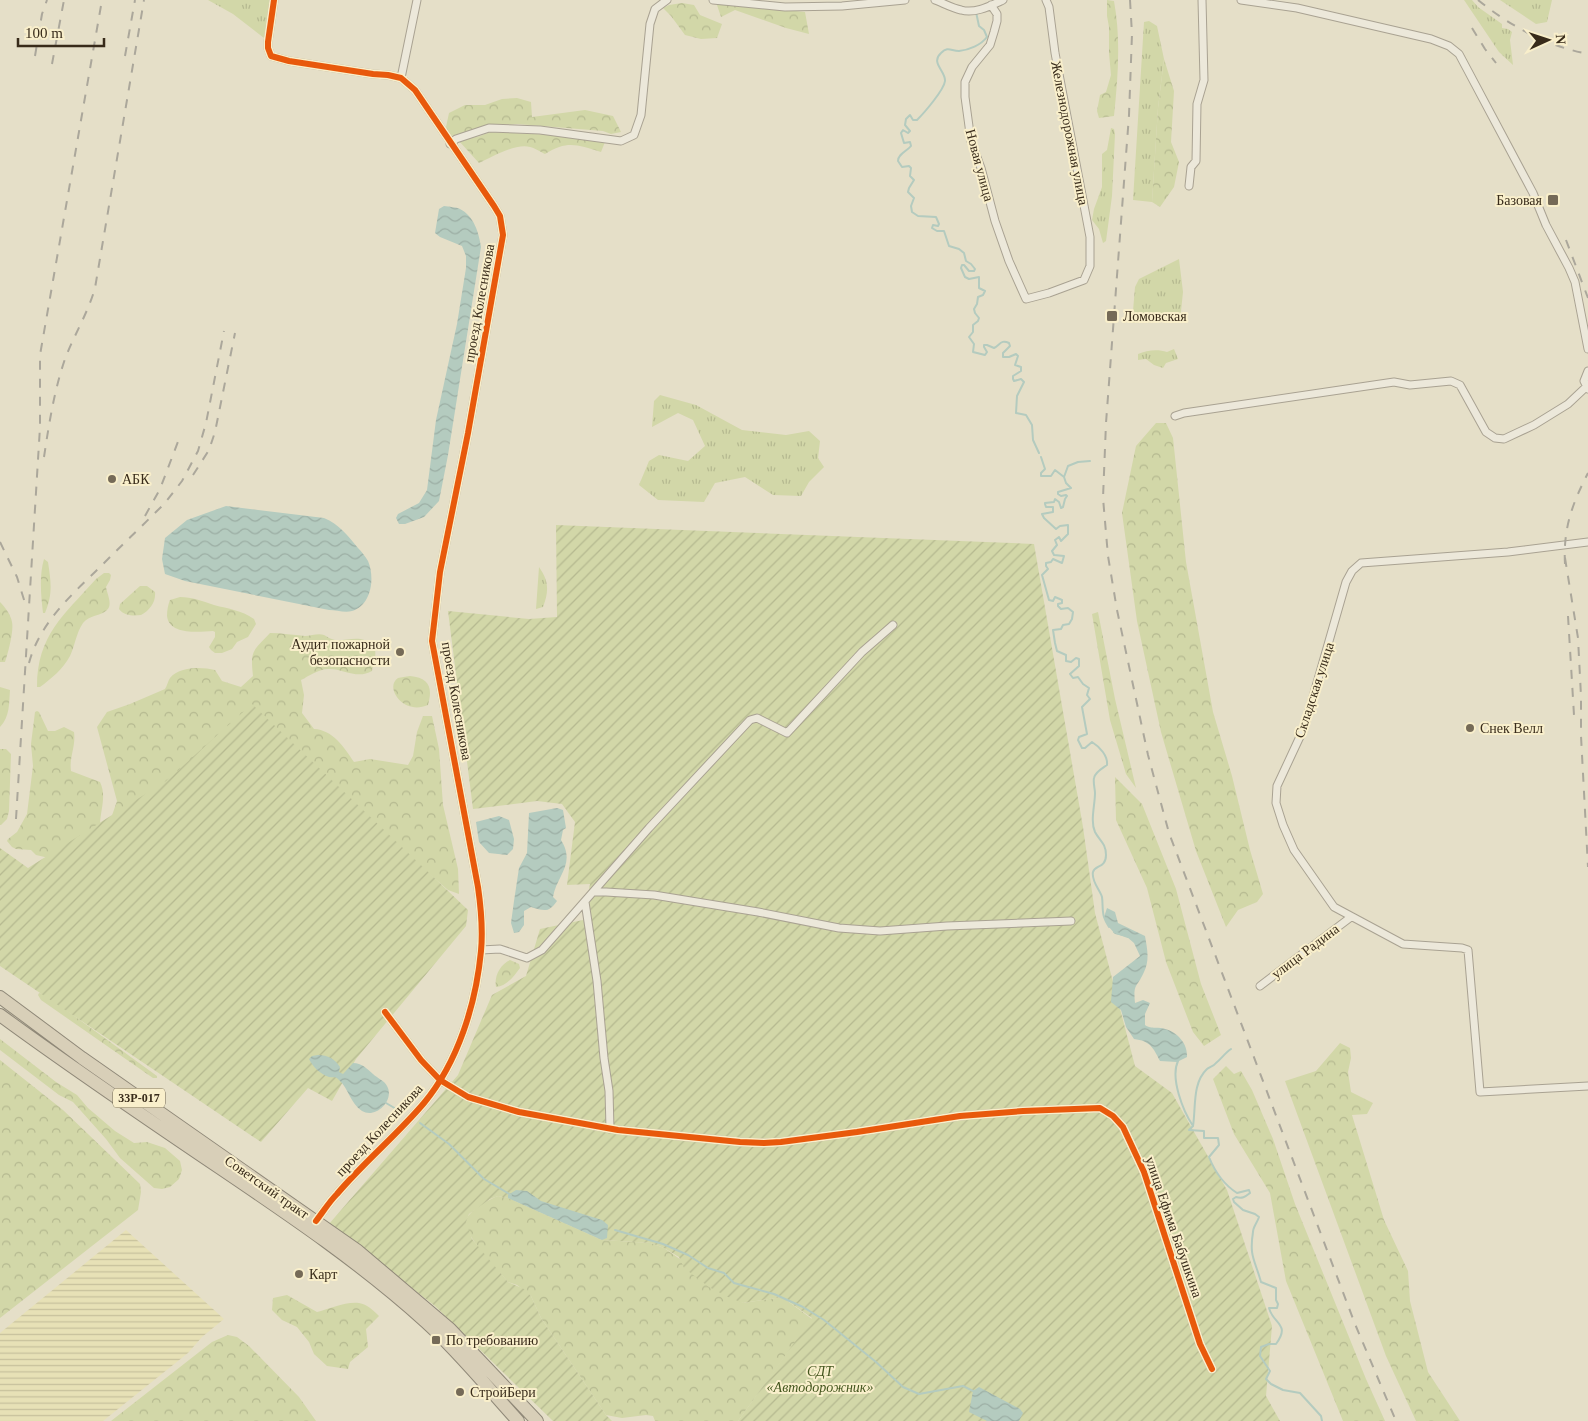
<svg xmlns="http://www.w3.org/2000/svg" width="1588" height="1421" viewBox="0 0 1588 1421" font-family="'Times New Roman',serif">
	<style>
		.farmland { fill: url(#farmland-rules) }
		.grass { fill: url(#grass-tufts) }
		.forest { fill: url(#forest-crowns) }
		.garden { fill: url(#garden-furrows) }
		.water { fill: url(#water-waves) }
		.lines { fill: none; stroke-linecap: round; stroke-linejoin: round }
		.stream { stroke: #b4cbbf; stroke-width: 2 }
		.street-casing { stroke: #a9a292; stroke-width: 9 }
		.highway-casing { stroke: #8f8878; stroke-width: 14 }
		.street { stroke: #ece8da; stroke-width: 7 }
		.highway { stroke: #d8cfb8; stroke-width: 12 }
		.rail { stroke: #aba79b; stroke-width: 2; stroke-dasharray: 9 9; stroke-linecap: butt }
		.cycleway-casing { stroke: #f9efcb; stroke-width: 9 }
		.cycleway { stroke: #e8590c; stroke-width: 6 }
		.poi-dot { fill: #756a57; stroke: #f9efcb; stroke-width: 2 }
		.labels { text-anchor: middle; stroke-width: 4; stroke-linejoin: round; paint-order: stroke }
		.shield { fill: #f9efcb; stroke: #72664f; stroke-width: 1 }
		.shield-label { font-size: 12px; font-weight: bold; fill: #382b1a }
		.street-label { font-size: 14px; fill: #382b1a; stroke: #f9efcb }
		.poi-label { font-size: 14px; fill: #382b1a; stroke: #f9efcb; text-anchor: start }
		.park-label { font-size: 14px; font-style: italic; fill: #44561e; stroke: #f9efcb }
	</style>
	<defs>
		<pattern id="farmland-rules" width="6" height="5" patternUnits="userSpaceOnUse" patternTransform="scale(1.25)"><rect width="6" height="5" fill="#e7e1b6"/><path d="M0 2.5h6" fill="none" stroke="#c7c19c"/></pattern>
		<pattern id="grass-tufts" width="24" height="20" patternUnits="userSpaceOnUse" patternTransform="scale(1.25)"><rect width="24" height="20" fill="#d2d7a8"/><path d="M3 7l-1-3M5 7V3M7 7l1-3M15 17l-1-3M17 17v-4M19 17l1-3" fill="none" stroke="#b5b990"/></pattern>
		<pattern id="forest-crowns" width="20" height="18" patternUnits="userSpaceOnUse" patternTransform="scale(1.25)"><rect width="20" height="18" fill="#d2d7a8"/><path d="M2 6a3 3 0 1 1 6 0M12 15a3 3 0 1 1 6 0" fill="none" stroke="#b5b990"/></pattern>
		<pattern id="garden-furrows" width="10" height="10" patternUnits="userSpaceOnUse" patternTransform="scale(1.25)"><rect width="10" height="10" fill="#d2d7a8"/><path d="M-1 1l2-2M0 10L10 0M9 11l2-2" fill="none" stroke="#b5b990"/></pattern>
		<pattern id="water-waves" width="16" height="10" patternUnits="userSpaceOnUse" patternTransform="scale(1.25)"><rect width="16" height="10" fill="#b4cbbf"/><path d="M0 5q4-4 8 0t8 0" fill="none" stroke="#9caea4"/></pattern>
	</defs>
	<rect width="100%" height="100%" fill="#e5dfc8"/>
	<!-- farmland -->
	<path class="farmland" d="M126 1230 224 1319 202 1337 188 1353 103 1421H0V1333Z"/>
	<!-- grass -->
	<path class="grass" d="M208 0H270L264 38 233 14Z
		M1464 0H1472L1478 7 1502 24V28L1508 29 1512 32 1510 40 1513 65 1499 52Z
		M1500 0H1552L1547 22 1536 24Z
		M1149 21 1157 26 1164 59 1158 108 1152 202 1133 200 1144 22Z
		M1111 128 1114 129 1115 134 1112 196 1106 241 1103 243 1099 229 1092 220 1094 209 1102 187V154L1107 150Z
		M1179 259 1183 292 1180 321 1132 323 1135 287 1139 279Z
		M1174 349 1178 359 1166 363 1163 368 1154 365 1146 359 1138 360V354C1147 350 1158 349 1167 352Z
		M660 395 696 405 742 430 786 435 809 431 820 441 818 458 824 467 809 482 801 496 773 495 745 477 715 483 704 502 658 500 639 485 649 461 659 455 688 461 705 446 693 420 678 413 652 427 654 401Z
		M539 567C549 581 549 591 543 607L536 609Z"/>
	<!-- forest -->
	<path class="forest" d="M1107 0 1114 1C1121 39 1118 77 1114 116L1099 118 1097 111 1100 95 1106 92 1111 75 1109 53V27L1107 16Z
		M682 3 694 5 700 15 722 24 717 38 701 39 685 35 671 16 663 8 669 5Z
		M723 3 805 12 809 34 786 28 735 10 721 17 717 5Z
		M1164 59 1174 91 1171 142 1179 162 1174 187 1160 207 1152 202 1158 108Z
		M517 98 531 102 532 117 585 110 613 116 621 132 611 134 603 131 518 124 487 126 451 136 446 127 449 113 465 105H485L502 99Z
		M490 132 554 135 605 142 601 152C577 145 568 140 545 154 541 152 535 148 530 147 516 143 492 157 479 163L459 141 480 136Z
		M1156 423H1166L1173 438 1186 562 1213 712 1232 776 1250 850 1263 894 1257 902 1238 910 1226 927 1196 851 1161 732 1137 621 1122 513 1136 446Z
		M44 559 48 562C51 582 53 594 45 613H43C41 596 39 576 44 559Z
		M104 573H109L111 575 110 580 106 587C107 594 113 604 107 610 101 616 89 615 83 623 76 633 75 646 70 656 63 669 51 679 40 687H37C37 635 64 615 96 579Z
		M140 586H147L155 592C156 602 150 610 141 615 134 616 124 616 119 609L120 604Z
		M180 597C192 597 202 601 214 605 229 609 241 610 254 619L256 624 248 637 237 642 232 649 222 653H215L211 650 209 647 215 637V632L213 631C198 632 169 635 167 616 167 610 168 605 170 600Z
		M0 602C5 607 11 615 12 622 14 631 8 653 5 662H0Z
		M1098 612 1115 699 1136 788 1126 774 1110 720 1092 614Z
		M270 633C282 633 293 635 305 636 311 636 318 633 324 635 328 637 330 639 335 640 347 641 362 634 372 645 379 651 373 663 372 671 357 680 342 668 328 669 319 669 309 676 301 680L304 695 302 713 314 729C333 730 344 747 354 762L370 759 408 765 413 756 417 732 423 716H432L439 749 443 805 458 869 459 894 448 890 412 859 108 827 117 801 97 727 107 712 130 704 165 689C167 686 168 681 170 678 180 666 202 667 215 670L222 681 241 687 253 676C250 650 253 651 270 633Z
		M410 676C429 678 433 687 428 705 403 716 384 687 398 678 401 677 406 677 410 676Z
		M0 687 10 690C9 703 10 717 0 727Z
		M37 711 39 712 48 731H55L64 727 74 732C76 747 69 757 71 771L100 782C107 797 100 810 100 826L49 858 36 855 31 850 16 849 12 847 7 841 8 839 17 832 27 814 33 766 31 744 35 712Z
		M0 749H6L11 754 9 811 7 819 1 825H0Z
		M1115 777 1142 804 1176 889 1201 984 1221 1035 1204 1046 1193 1032 1166 962 1147 888 1116 820Z
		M510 960 519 964 520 968C514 976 507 986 496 987 494 976 500 965 510 960Z
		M39 993 44 994 157 1076V1078H153L41 1000 38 995Z
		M0 1039 56 1082 77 1095 88 1108 115 1131 134 1143 147 1142 165 1148 180 1161 182 1170 179 1179 170 1187 162 1189 154 1188 120 1158 106 1139 73 1102 59 1095 0 1050Z
		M1340 1043 1350 1048 1351 1058 1348 1072 1351 1092 1373 1103 1367 1114 1352 1115 1384 1220 1408 1271 1410 1301 1428 1372 1460 1421H1416L1386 1356 1285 1081 1316 1071Z
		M0 1060 63 1110 140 1184 141 1192 138 1210 0 1318Z
		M1226 1066 1234 1074 1241 1071 1252 1090 1273 1139 1295 1204 1366 1379 1385 1421H1343L1286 1281 1270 1193 1234 1134 1213 1079Z
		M498 1196 508 1198 602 1240 651 1243 664 1248 743 1303 782 1297 812 1319 738 1421H655L653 1416 646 1415 622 1418 606 1415 541 1318 531 1296 517 1285 508 1282C497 1269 466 1238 466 1222 466 1212 489 1199 498 1196Z
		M287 1295 317 1312C328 1309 347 1301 359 1303 367 1304 374 1311 379 1316L366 1329 368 1347 350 1362 348 1369 327 1366 314 1354 309 1342 297 1327 282 1320 272 1310 273 1298Z
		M228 1335 237 1337 249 1346 299 1397 316 1421H111L212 1342Z"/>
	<!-- garden -->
	<path class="garden" d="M556 525 1034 544 1083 827 1095 913 1135 1066 1172 1093 1227 1190 1272 1326 1266 1396 1280 1421H738L812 1318 782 1297 743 1303 728 1297 709 1287 684 1268 679 1257 664 1248 651 1243 602 1240 508 1198 498 1196 490 1199 469 1214 466 1222 472 1239 508 1282 524 1289 531 1296 541 1318 606 1415 612 1421H553L435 1306 329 1224 458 1075 492 995 526 976 540 929 583 920 590 884 567 885 575 822 562 804 537 801 473 809 448 611 529 619 557 617Z
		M252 704 468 910 466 926 356 1059 332 1101 308 1088 261 1142 0 966V848L28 868 166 781Z"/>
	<!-- water -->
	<path class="water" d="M444 206C449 207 456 207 460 209 474 216 479 233 481 247L448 455 439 501 424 517 405 524H399L396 518 398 514 419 503 427 490 436 420 457 324 466 268V256L462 246 440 237 435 233 439 209Z
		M226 506 324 518C339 524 348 536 358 548 362 552 365 556 368 561 375 577 372 605 352 611 345 613 336 610 329 610L185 581 165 574 162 559 165 538 187 520Z
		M557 808 563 810 566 828 563 830 561 840C576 864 557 875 553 897L557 901C549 913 544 911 531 907L524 911V925L519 932 514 933 511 923 514 901 519 868 527 853 529 813Z
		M499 816 509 820 514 839 513 849 507 855 489 853 479 842 476 822Z
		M1107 908 1115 912 1118 923 1145 936C1147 948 1150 960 1144 972 1137 988 1133 983 1135 1003L1143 1000 1150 1003 1145 1014V1025C1151 1029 1154 1027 1161 1028 1175 1030 1188 1042 1187 1057L1177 1062 1160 1061C1153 1047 1150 1041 1134 1039L1126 1027 1121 1010 1111 1002 1113 977 1140 956 1134 943 1127 937 1115 934 1109 927 1104 917Z
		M318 1055C328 1055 335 1059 340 1067L339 1072 343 1074 353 1063C362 1063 366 1068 373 1074 377 1078 385 1081 387 1086 395 1100 376 1119 362 1111 350 1103 349 1089 339 1080 336 1076 333 1078 329 1077 320 1074 313 1067 309 1059L312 1056Z
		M516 1190 527 1191 541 1201 602 1220 608 1225 607 1238 602 1240 508 1198V1195Z
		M979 1387 1020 1409 1023 1413 1019 1421H987L969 1412 973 1391Z"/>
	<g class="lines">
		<!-- stream -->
		<path class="stream" d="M976 12 979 26 984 30 987 37C981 45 969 50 959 51 951 51 948 46 941 53 930 63 946 71 945 81 944 90 924 113 917 120H913L910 115 906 119 905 125 910 131 908 133 903 130 901 133 904 143 910 142 911 146C907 151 898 154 898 161L902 167 909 166 911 168 910 176 914 180 909 188 908 192 914 198 911 206 912 212 918 216 936 217 939 224 938 226 933 225 932 228 937 231H944L949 246 959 249 964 253 966 261 971 264 975 269 974 271H969L964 265H962L961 268 965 277 969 279 979 277V288L985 291 983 295 978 297 977 304 974 309 975 313 979 318 978 321 973 325V332L969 337 974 344 973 352 985 355 987 352 984 347V345H987L994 348C1000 345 1001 339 1009 343L1010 346 1003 353V357H1009L1016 354 1018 356 1015 365 1021 367V371L1013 376V379L1014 381 1021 379 1024 382 1017 396 1016 413 1026 415 1032 425 1033 440 1039 453
			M1041 457 1045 469 1041 473V476H1051L1055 470 1064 477 1066 483 1071 488 1058 492V494L1061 496 1066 495 1067 496 1065 499 1063 507 1061 508 1059 502 1055 499 1054 502 1045 503V504L1046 507H1053V512L1042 514 1044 518 1056 529 1060 526 1068 525V534L1061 541 1059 537 1055 540 1057 545 1052 551 1054 555 1064 556 1062 563 1053 559 1051 562 1046 563V566L1048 569 1042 575 1049 600 1053 601 1055 597 1062 600V603L1058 604V606L1061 609 1068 608 1073 612 1072 619 1069 624 1063 625 1061 629 1053 630 1055 643 1057 651 1066 655V661L1071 662 1076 658 1079 659V666L1070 674 1073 678 1078 677 1083 684 1089 688 1087 695 1090 699 1082 707 1087 734 1079 737 1078 740 1082 748H1085L1092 742C1100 747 1108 756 1107 765 1103 768 1095 772 1094 778 1093 783 1095 789 1095 793 1095 805 1090 821 1095 832 1099 840 1106 843 1106 855 1106 868 1095 865 1093 872 1091 881 1100 890 1102 897 1103 904 1102 911 1104 917 1105 920 1107 924 1109 927
			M1064 477 1068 466 1078 462 1090 461
			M1114 932 1128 937
			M1178 1061C1170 1078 1183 1111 1193 1126L1189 1130 1204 1131V1138H1218L1219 1145 1209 1157C1215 1172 1223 1184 1237 1193L1249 1190 1250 1193C1245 1197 1242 1199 1236 1197L1233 1199 1234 1202 1243 1210 1255 1214 1259 1217C1257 1223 1253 1227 1253 1232 1249 1257 1255 1260 1261 1282L1276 1288V1300L1278 1304 1277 1308H1269C1273 1324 1291 1324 1276 1344H1269L1261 1347 1260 1356 1270 1371 1266 1379 1271 1384 1283 1390 1300 1393 1321 1416 1322 1421
			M386 1103 403 1113
			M420 1123 449 1144 484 1179 511 1195
			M1193 1126C1196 1108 1192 1083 1207 1069 1209 1067 1214 1066 1216 1063 1222 1058 1225 1053 1231 1049
			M615 1230 663 1244 688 1255 708 1268 724 1273 734 1283 774 1294 803 1307 824 1320 876 1362 903 1387 919 1394 963 1386 973 1391"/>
		<defs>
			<path id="street" d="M274 0 268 42V48L271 56 289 61 373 74 388 75 401 78 415 90 494 206 500 216 503 235 468 433 440 572 432 641 478 887C481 908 483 930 481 951 476 1004 458 1062 424 1103 397 1135 364 1162 337 1194 329 1202 323 1212 316 1221
				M713 0 785 7 842 6 905 0
				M935 0C943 3 952 8 961 10 975 14 990 6 1003 0
				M1241 0 1297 8 1431 39 1449 46 1459 54 1533 193 1546 225 1569 268 1575 282 1588 349
				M991 5 997 14V21L994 32 990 45 972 67 965 82V97L971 141 981 168 995 221 1009 261 1026 299 1049 293 1084 280 1090 266V237L1055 53 1049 7 1046 0
				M401 78 417 0
				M450 144 456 139 489 128 540 130 621 141 634 135 641 115 650 24 655 9 667 0
				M1189 186 1191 167 1196 161 1197 104 1204 80 1202 0
				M1588 371 1584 381 1588 389
				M1175 416 1184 413 1394 382 1410 385 1451 381 1460 385 1486 432 1495 438 1504 439 1534 425 1568 404 1586 387
				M1588 542 1508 552 1361 563 1352 571 1346 582 1304 728 1277 786 1276 803 1283 825 1294 850 1334 907 1403 944 1462 948 1468 950 1480 1092 1588 1086
				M593 892H606L654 895 758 912 839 928 880 931 947 926 1071 921
				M585 902 597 981 604 1058 609 1091 610 1129
				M481 950 500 949 527 958 542 950 649 828 750 720 757 718 787 733 862 652 893 625
				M1260 986 1351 917
				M385 1012 421 1060 440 1080 468 1097 519 1112 618 1130 740 1142 764 1143 781 1142 857 1132 960 1116 1023 1111 1100 1108 1113 1116 1123 1127 1144 1172 1200 1344 1212 1369"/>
			<path id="highway" d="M0 997 82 1058 358 1251 450 1329 537 1421
				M0 1015C72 1068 146 1118 220 1168 291 1216 362 1264 426 1322 459 1352 488 1388 518 1421"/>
		</defs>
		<!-- street casing -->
		<use href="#street" class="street-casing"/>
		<!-- highway casing -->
		<use href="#highway" class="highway-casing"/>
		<!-- street -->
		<use href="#street" class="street"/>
		<!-- highway -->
		<use href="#highway" class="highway"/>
		<!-- rail -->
		<path class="rail" d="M1130 0 1132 34 1129 115 1106 423 1103 498 1108 556 1117 610 1148 755 1169 833 1355 1324 1396 1421
			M1478 0C1510 26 1547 46 1588 54
			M1472 28 1485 49 1496 63
			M35 56 42 14 47 0
			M125 56 135 0
			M52 64 64 0
			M1566 240 1588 298
			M44 457C49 424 54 391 65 359 74 335 88 313 95 288L144 0
			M193 475 209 450 215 432 235 333
			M145 516 160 489 179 439
			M0 542 17 577 25 603
			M1565 558 1578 638 1581 696V736L1588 867
			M1565 564C1563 529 1572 504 1588 473
			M1568 616 1574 715
			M29 663C39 625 69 597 96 571 119 548 142 526 165 503L182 481 198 451 206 423 224 331
			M16 819 40 427V355L102 0"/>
		<defs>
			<path id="cycleway" d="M274 0 268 42V48L271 56 289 61 373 74 388 75 401 78 415 90 494 206 500 216 503 235 468 433 440 572 432 641 478 887C481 908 483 930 481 951 476 1004 458 1062 424 1103 397 1135 364 1162 337 1194 329 1202 323 1212 316 1221
				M385 1012 421 1060 440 1080 468 1097 519 1112 618 1130 740 1142 764 1143 781 1142 857 1132 960 1116 1023 1111 1100 1108 1113 1116 1123 1127 1144 1172 1200 1344 1212 1369"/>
		</defs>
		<!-- cycleway casing -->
		<use href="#cycleway" class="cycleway-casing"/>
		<!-- cycleway -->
		<use href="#cycleway" class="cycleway"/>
	</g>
	<!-- markers -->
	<g class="poi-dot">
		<rect x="1547" y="194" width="12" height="12" rx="2.5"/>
		<rect x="1106" y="310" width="12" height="12" rx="2.5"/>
		<circle cx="112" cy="479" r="5"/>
		<circle cx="400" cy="652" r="5"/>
		<circle cx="1470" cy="728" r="5"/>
		<circle cx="299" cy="1274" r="5"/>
		<rect x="431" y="1335" width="10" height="10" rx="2.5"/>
		<circle cx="460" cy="1392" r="5"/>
	</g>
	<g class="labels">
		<!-- shield labels -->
		<rect class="shield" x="113" y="1088.5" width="52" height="19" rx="4"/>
		<g class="shield-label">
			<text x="139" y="1102">33Р-017</text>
		</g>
		<!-- street labels -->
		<g class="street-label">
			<text transform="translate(1070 133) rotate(79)" y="5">Железнодорожная улица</text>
			<text transform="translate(980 165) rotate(75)" y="5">Новая улица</text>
			<text transform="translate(479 303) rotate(-80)" y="5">проезд Колесникова</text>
			<text transform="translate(1314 690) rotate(-72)" y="5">Складская улица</text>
			<text transform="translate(457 701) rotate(80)" y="5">проезд Колесникова</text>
			<text transform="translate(1305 951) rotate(-37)" y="5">улица Радина</text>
			<text transform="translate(379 1130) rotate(-47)" y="5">проезд Колесникова</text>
			<text transform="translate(267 1187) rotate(35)" y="5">Советский тракт</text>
			<text transform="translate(1174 1227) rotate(71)" y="5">улица Ефима Бабушкина</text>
		</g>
		<!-- poi labels -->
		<g class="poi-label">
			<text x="1542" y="205" text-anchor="end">Базовая</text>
			<text x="1123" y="321">Ломовская</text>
			<text x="122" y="484">АБК</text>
			<text x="390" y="649" text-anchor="end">Аудит пожарной<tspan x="390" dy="16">безопасности</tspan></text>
			<text x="1480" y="733">Снек Велл</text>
			<text x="309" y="1279">Карт</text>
			<text x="446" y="1345">По требованию</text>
			<text x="470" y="1397">СтройБери</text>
		</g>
		<!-- park labels -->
		<g class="park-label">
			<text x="820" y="1376">СДТ<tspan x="820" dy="16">«Автодорожник»</tspan></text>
		</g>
	</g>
	<!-- north arrow -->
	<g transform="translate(1548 40) rotate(87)" stroke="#f9efcb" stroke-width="4" paint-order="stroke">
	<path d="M0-4L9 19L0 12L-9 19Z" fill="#382b1a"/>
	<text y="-8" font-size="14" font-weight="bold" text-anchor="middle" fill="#382b1a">N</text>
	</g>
	<!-- scale -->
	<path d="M18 38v8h86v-8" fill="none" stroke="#382b1a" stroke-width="2.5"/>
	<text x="25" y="38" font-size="15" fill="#382b1a" stroke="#f9efcb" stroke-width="4" paint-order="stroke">100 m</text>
</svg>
